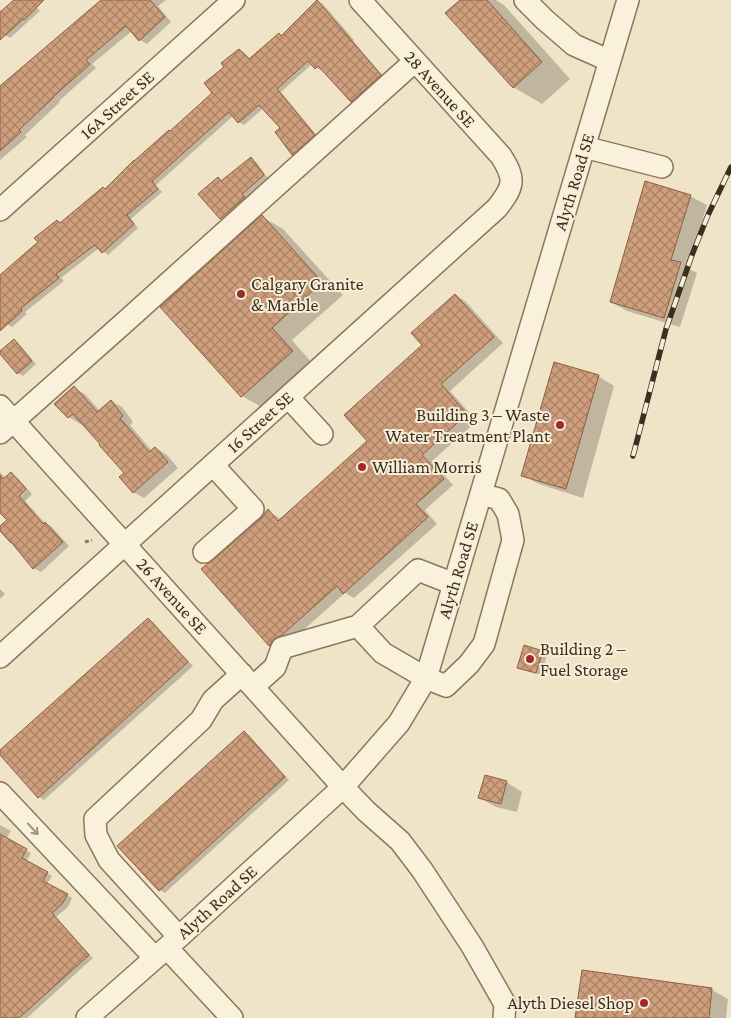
<svg xmlns="http://www.w3.org/2000/svg" width="731" height="1018" viewBox="0 0 731 1018" font-family="'Crimson Pro',serif">
	<style>
		.shadow { fill: #0003 }
		.building { fill: url(#building-cross-hatch); stroke: #8d5f41 }
		.lines { fill: none; stroke-linecap: round; stroke-linejoin: round }
		.minor-casing { stroke: #8d765c; stroke-width: 24 }
		.path { stroke: #8d765c; stroke-width: 3; stroke-dasharray: 4 2.5; stroke-linecap: butt }
		.minor { stroke: #faf1dc; stroke-width: 21 }
		.rail-casing { stroke: #3d2e20; stroke-width: 5.5 }
		.rail { stroke: #f7eed8; stroke-width: 4; stroke-dasharray: 11; stroke-linecap: butt }
		.oneway { stroke: #9c907e }
		.poi-dot { fill: #9e2a2b; stroke: #f7eed8; stroke-width: 2 }
		.labels { text-anchor: middle; stroke-width: 4; stroke-linejoin: round; paint-order: stroke }
		.street-label { font-size: 18px; fill: #3d2e20; stroke: #f7eed8 }
		.poi-label { font-size: 18px; fill: #3d2e20; stroke: #f7eed8; text-anchor: start }
	</style>
	<defs>
		<pattern id="building-cross-hatch" width="8" height="8" patternUnits="userSpaceOnUse" patternTransform="scale(1.25)"><rect width="8" height="8" fill="#cf9f7d"/><path d="M0 0l8 8M0 8l8-8" fill="none" stroke="#a98266"/></pattern>
	</defs>
	<rect width="100%" height="100%" fill="#f0e4c8"/>
	<!-- shadow -->
	<path class="shadow" d="M14 0H31L40 11 10 38 5 35 0 30V13Z
		M103 0H166L158 6 171 22 147 44 140 40 132 31 92 64 96 68 59 101 60 102 25 135 27 137 0 160V88Z
		M461 0H496L504 5 570 79 542 104 513 87Z
		M318 1 323 4 354 40 353 41 385 78 357 104 352 101 323 69 321 70 316 68 312 64 281 92 319 138 298 157 293 154 282 128 264 108 244 125 239 122 233 116 156 185 162 192 131 219 138 228 108 255 99 248 61 278 64 281 25 312 27 314 12 327 7 324 0 316V277L61 224 106 190 214 93 226 67 240 50 245 53 251 60 279 35 282 36Z
		M251 159 256 162 268 178 247 197 250 200 226 221 221 219 200 194 218 179 223 181Z
		M690 196 707 205 688 268 697 273 680 327 627 311 611 302Z
		M262 217 283 229 343 295 292 340 313 364 263 408 242 396 162 307Z
		M455 295 465 301 503 343 450 391 477 421 432 461 453 485 425 510 437 524 354 598 345 593 280 651 270 645 203 569 213 562 268 511 278 517 281 520 369 441 424 345Z
		M14 341 19 344 36 364 23 376 18 373Z
		M598 376 614 386 583 498 539 484 522 475Z
		M74 388 85 394 100 411 111 401 122 407 133 422 130 425 152 451 156 448 167 455 178 468 144 498 133 492 126 473 102 444 82 422 80 424 69 417 56 404Z
		M0 472 6 479 11 474 18 478 32 494 25 501 45 523 52 527 69 546 41 572 34 568 0 529 9 520 0 510Z
		M0 589 5 594 0 599Z
		M148 619 153 622 193 666 44 800 39 797 0 754V752Z
		M542 652 547 655 541 675 524 670 519 667Z
		M244 733 249 735 289 780 165 893 160 890Z
		M506 782 522 792 517 812 496 807 480 798Z
		M0 825 11 831 6 839 31 853 26 862 52 876 47 884 72 898 68 907 56 917 93 958 27 1018H0Z
		M712 990 728 999 726 1018H576Z"/>
	<!-- building -->
	<path class="building" d="M14 0H44L24 20 23 19 0 40V12Z
		M101 0H150L165 17 139 41 126 26 86 60 90 64 53 97H54L19 130 21 132 0 151V86Z
		M317 0 381 75 351 102 318 66 315 69 308 61 277 89 315 135 292 155 275 132 280 128 259 105 238 123 229 112 152 181 158 189 127 215 134 224 102 253 95 245 56 274 59 278 21 308 22 311 0 331V275L38 242 34 238 57 220 60 223 103 187 105 189 134 160V161L169 130 170 131 212 93 204 83 224 67 221 63 239 49 249 59 279 33 281 36Z
		M460 0H487L542 62 513 88 445 13Z
		M251 157 264 175 242 194 245 197 220 219 198 194 218 177 221 181Z
		M645 181 691 195 671 260 681 262 664 318 610 302Z
		M262 215 322 282 272 328 293 351 241 397 160 307Z
		M455 294 494 337 441 384 467 414 422 455 444 479 416 504 428 517 343 594 337 586 282 635 274 639 269 646 201 569 207 564 212 561 261 518 268 509 278 521 367 441 344 415 422 345 411 333Z
		M14 339 32 361 17 374 0 354V351Z
		M554 362 599 375 566 489 521 476Z
		M74 386 97 412 111 400 123 416 120 418 149 452 155 447 168 462 133 493 119 477 124 473 99 445 100 444 73 414 68 418 54 404Z
		M11 472 26 489 19 496 43 524 45 522 63 542 33 569 11 542V543L0 531V526L7 520 0 513V475L3 479Z
		M148 618 188 662 38 798 0 755V750Z
		M524 645 543 651 536 673 517 668Z
		M244 731 285 777 159 891 117 846Z
		M485 775 507 781 501 804 478 798Z
		M0 834 27 849 22 858 48 872 43 881 68 894 62 904 52 913 89 955 19 1018H0Z
		M582 970 712 988 709 1018H575Z"/>
	<g class="lines">
		<defs>
			<path id="minor" d="M525 0 545 20 574 45 610 61
				M584 147 662 167
				M0 210 234 0
				M288 397 322 434
				M0 406 343 787 366 811 400 841 422 870 472 946 505 1004 504 1018
				M0 433 125 322 415 61
				M204 552 253 509 213 465
				M454 584 418 570 358 626 383 653 426 678 446 686 469 664 484 644 513 540 508 514 499 499 481 494
				M0 657 497 208C514 186 516 180 501 156L360 0
				M253 687 275 667 282 648 358 626
				M0 793 155 958
				M179 937 109 860 96 835 95 819 201 720 213 700 242 674
				M167 948 232 1018
				M87 1018 179 937 343 787 399 723 426 678 628 0"/>
		</defs>
		<!-- minor casing -->
		<use href="#minor" class="minor-casing"/>
		<!-- path -->
		<path class="path" d="M85 542 92 540"/>
		<!-- minor -->
		<use href="#minor" class="minor"/>
		<defs>
			<path id="rail" d="M633 456 666 329 692 255 708 215 731 167"/>
		</defs>
		<!-- rail casing -->
		<use href="#rail" class="rail-casing"/>
		<!-- rail -->
		<use href="#rail" class="rail"/>
	</g>
	<!-- one-way arrows -->
	<defs><path id="oneway-shaft" d="M-6 0H5M1.5-3L5.5 0L1.5 3" fill="none" stroke-width="1.6" stroke-linecap="round" stroke-linejoin="round" transform="scale(1.25)"/></defs>
	<use class="oneway" href="#oneway-shaft" transform="translate(33 829) rotate(47)"/>
	<!-- markers -->
	<g class="poi-dot">
		<circle cx="241" cy="294" r="5"/>
		<circle cx="560" cy="425" r="5"/>
		<circle cx="362" cy="467" r="5"/>
		<circle cx="530" cy="659" r="5"/>
		<circle cx="644" cy="1003" r="5"/>
	</g>
	<g class="labels">
		<!-- street labels -->
		<g class="street-label">
			<text transform="translate(440 89) rotate(48)" y="6">28 Avenue SE</text>
			<text transform="translate(117 105) rotate(-42)" y="6">16A Street SE</text>
			<text transform="translate(574 182) rotate(-73)" y="6">Alyth Road SE</text>
			<text transform="translate(260 422) rotate(-42)" y="6">16 Street SE</text>
			<text transform="translate(458 570) rotate(-73)" y="6">Alyth Road SE</text>
			<text transform="translate(172 596) rotate(48)" y="6">26 Avenue SE</text>
			<text transform="translate(217 902) rotate(-42)" y="6">Alyth Road SE</text>
		</g>
		<!-- poi labels -->
		<g class="poi-label">
			<text x="251" y="290">Calgary Granite<tspan x="251" dy="21">&amp; Marble</tspan></text>
			<text x="550" y="421" text-anchor="end">Building 3 – Waste<tspan x="550" dy="21">Water Treatment Plant</tspan></text>
			<text x="372" y="473">William Morris</text>
			<text x="540" y="655">Building 2 –<tspan x="540" dy="21">Fuel Storage</tspan></text>
			<text x="634" y="1009" text-anchor="end">Alyth Diesel Shop</text>
		</g>
	</g>
</svg>
